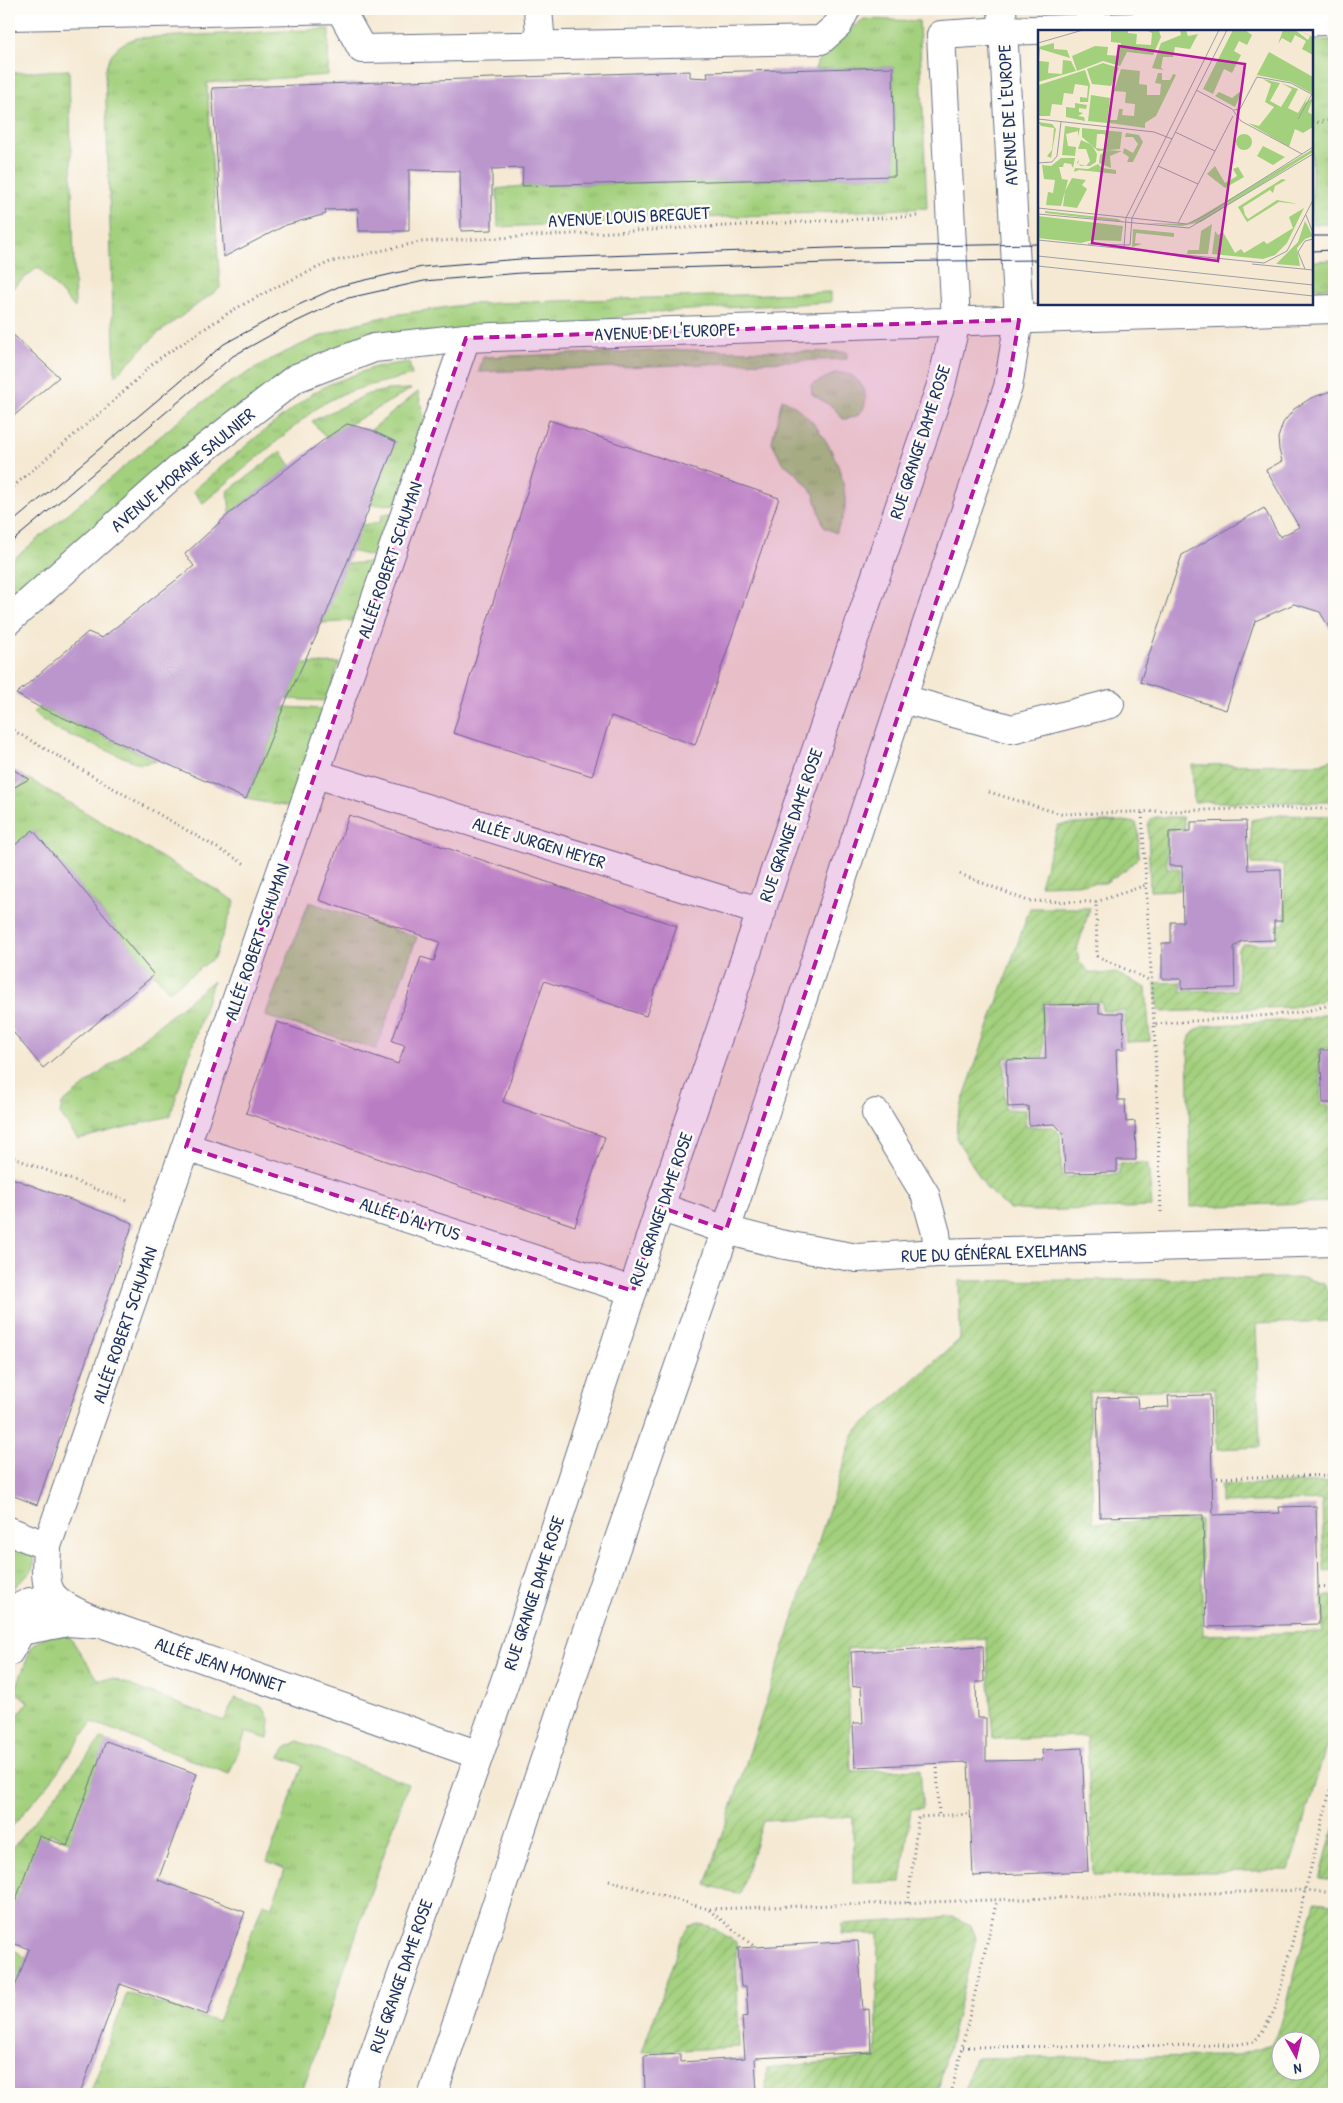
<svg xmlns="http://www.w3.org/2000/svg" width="1343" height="2103" viewBox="0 0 1343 2103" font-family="'Patrick Hand',sans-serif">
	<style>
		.grass { fill: url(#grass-tufts); stroke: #5f806e }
		.garden { fill: url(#garden-furrows); stroke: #5f806e; fill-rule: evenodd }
		.building { fill: #bb96cd }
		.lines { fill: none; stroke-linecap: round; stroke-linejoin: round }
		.minor-casing { stroke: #677087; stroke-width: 30 }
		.major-casing { stroke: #677087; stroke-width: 30 }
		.path { stroke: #677087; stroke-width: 3; stroke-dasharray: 1 4; stroke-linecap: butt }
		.minor { stroke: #fff; stroke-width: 28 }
		.major { stroke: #fff; stroke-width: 28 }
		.tram { stroke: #1b2f5e; stroke-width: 1 }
		.marked { fill: #b5179e; fill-opacity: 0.2; stroke: #b5179e; stroke-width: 4; stroke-dasharray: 10 6; stroke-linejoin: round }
		.labels { text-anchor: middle; stroke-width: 5; stroke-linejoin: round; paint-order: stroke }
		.street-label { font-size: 18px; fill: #1b2f5e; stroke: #fdfcf7 }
		.inset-road { fill: none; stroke: #9e9fa4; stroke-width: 1 }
		.view { fill: #b5179e; fill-opacity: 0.15; stroke: #b5179e; stroke-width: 2.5 }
		.inset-edge { fill: none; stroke: #1b2f5e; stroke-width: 2.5 }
	</style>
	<defs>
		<pattern id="grass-tufts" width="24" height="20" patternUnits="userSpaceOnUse" patternTransform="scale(1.25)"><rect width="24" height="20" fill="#a3d07d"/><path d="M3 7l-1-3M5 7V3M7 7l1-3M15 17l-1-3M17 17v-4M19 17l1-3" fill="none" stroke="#8cb36e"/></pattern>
		<pattern id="garden-furrows" width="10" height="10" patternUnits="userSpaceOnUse" patternTransform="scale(1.25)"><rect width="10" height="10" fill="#a3d07d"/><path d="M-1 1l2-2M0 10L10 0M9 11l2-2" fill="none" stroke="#8cb36e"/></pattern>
	</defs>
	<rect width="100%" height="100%" fill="#fdfcf7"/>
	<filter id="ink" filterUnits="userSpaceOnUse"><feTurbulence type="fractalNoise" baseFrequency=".02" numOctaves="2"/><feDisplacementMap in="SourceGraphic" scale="10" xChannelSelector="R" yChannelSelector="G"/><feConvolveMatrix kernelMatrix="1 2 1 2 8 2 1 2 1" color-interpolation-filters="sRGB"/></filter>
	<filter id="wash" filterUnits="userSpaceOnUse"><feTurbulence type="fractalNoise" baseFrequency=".0096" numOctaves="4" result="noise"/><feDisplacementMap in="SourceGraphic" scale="20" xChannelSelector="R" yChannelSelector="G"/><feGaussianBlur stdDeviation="1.12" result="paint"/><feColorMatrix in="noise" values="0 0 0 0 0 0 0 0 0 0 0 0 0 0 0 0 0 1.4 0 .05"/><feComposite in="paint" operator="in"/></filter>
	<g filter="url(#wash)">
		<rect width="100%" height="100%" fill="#f5e9d3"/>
		<!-- grass -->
		<path class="grass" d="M864 19 919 21 927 208 498 227 497 189 522 186 895 176 893 67 815 69 822 50Z
			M329 29 328 75 207 83 220 288 157 334 115 376 105 72C109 52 118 44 137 38Z
			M1312 40H1334V224H1312Z
			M69 70 75 308 38 267 9 291V73Z
			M1334 260V288H1312V261Z
			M831 292V302L637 313 622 316 579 330 364 344 9 603V563L188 413 227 385 273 358 316 338 355 324 387 316 469 304Z
			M681 350 847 352V359L479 372 483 357Z
			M409 362 412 375 367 386 342 394 319 406 203 503 193 491 260 434 313 393 330 384 375 367Z
			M836 373C841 373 847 373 851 375 872 388 871 419 843 419L834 408 812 394 811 385Z
			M411 389 326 438 312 421 368 394 387 390Z
			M418 392 427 429 396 504 370 505 371 430Z
			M782 399C818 415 847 467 845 507 845 515 839 525 836 533L824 527 814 494 797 474 782 462 772 442Z
			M281 451 291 466 230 513 228 491Z
			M392 513 380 552 372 556 351 551 362 525 380 522 382 514Z
			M374 562 356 621 322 623 346 564Z
			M339 663 328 701 287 699 303 664Z
			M39 707 157 761 140 764 55 729 33 713Z
			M284 707 323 709 290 807 246 799Z
			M29 779 235 901 214 958 169 991 33 831 9 850V795Z
			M309 902 417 937 376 1049 265 1016Z
			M213 981 170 1116 78 1139 60 1114 62 1104Z
			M16 1548 28 1550 35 1561 31 1572 9 1592V1555Z
			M48 1635 69 1636 98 1679H114L224 1721 235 1698 263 1707 270 1721 268 1739 246 1732 229 1774 92 1722 48 1785 9 1830V1748L14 1742 9 1737V1727L28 1702 15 1691 32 1646Z
			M101 1739 111 1743 74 1843 49 1833 9 1942V1852Z
			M298 1741 408 1784 301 2094H90L127 1993 218 2022 263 1903 272 1906 285 1869 267 1861 303 1765 280 1757 286 1748Z
			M9 1947 30 1960 23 1978 9 1995Z"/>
		<!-- garden -->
		<path class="garden" d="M1334 759V802H1194L1192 765 1318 764Z
			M1277 815 1334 816V993L1318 1002 1293 1007 1163 1012 1158 1008 1155 983 1181 982V991L1237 990 1238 949 1243 944 1277 943V924H1285L1284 865 1251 864V820Z
			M1156 817H1183L1185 829 1167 831V868H1180V890L1150 891 1148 825 1151 819Z
			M1124 821 1136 823 1139 833 1138 858 1126 869 1105 883 1040 885 1058 825Z
			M1030 908H1090L1077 949 1079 961 1089 972 1103 974 1114 972 1146 988 1150 1041 1126 1042 1125 1011H1102V1002L1043 1003V1057L1004 1058 1005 1109 1025 1110 1026 1127H1054L1060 1134 1062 1177 1119 1174V1163H1148L1152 1207 1033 1211 1010 1209 999 1201 987 1189 956 1138 957 1120 965 1094Z
			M1334 1011V1048L1319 1049 1321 1105H1329L1330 1122H1334V1202L1191 1207 1188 1044 1191 1034 1203 1026 1308 1019Z
			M1304 1278 1324 1284 1332 1299V1321L1256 1324 1260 1447 1217 1449 1215 1388 1089 1392 1093 1523 1200 1520 1203 1635 1323 1632 1322 1596H1334V1721L1289 1870 1093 1875 1087 1736 993 1739 986 1638 847 1649 851 1771 920 1769 923 1808 911 1809 901 1882 853 1883V1817L763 1821 740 1894 706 1885 854 1433 960 1339 959 1281Z
			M1334 1482V1570L1324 1571 1322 1500 1221 1503V1485Z
			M1334 1826V1880L1320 1878Z
			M1314 1902 1334 1904V1996L1329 2094H964L974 2058 1236 2056 1271 2045 1281 2025ZM1280 2040H1310V2070H1280Z
			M953 1917 971 1925 976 1938 937 2094H766L767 2068 876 2057 878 1934H841L842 1924Z
			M699 1924 710 1926 736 1942 739 2047 642 2052 682 1937 689 1926Z"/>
		<g id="blocks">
			<!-- building -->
			<path class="building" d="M893 67 895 176 522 186 523 168 492 169V230L461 231 460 171 411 170H409V231H359L358 209 325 210 326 214 286 225 224 257 212 88 690 71V77L708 78 707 72Z
				M9 331 59 377 9 420Z
				M1334 390V636L1320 612 1294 604 1255 621 1226 710 1140 682 1182 555 1264 508 1280 537 1299 527 1266 470 1282 461 1279 450 1278 438 1283 423 1294 409 1311 398Z
				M549 420 779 498 695 745 611 716 592 776 453 733Z
				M347 424 371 430 396 442 325 617 287 699 246 799 39 707 16 694 88 632 102 638 194 566 185 554 230 513 326 438Z
				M9 767 29 779 9 790Z
				M349 815 677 926 646 1016 544 981 503 1102 605 1137 575 1226 246 1113 277 1022 398 1064 405 1045 392 1041 421 957 434 961 440 942 319 900Z
				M1246 821 1248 870 1281 869 1282 921H1274V940L1242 941 1234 947 1235 988 1182 989V979H1162V943H1171V922H1183L1182 866H1169V832L1191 831V822Z
				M33 830 154 975 43 1068 9 1027V850Z
				M1099 1004V1013H1123L1124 1049H1116L1118 1100H1125L1126 1122 1135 1121 1136 1160H1117V1172L1065 1173 1063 1133 1055 1124 1029 1125 1028 1106 1008 1107 1006 1060 1046 1059 1044 1005Z
				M1320 1050H1334V1120H1332L1331 1103H1323Z
				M9 1177 133 1223 37 1505 9 1494Z
				M1210 1395 1213 1515 1280 1513 1279 1507 1316 1506 1319 1624 1206 1627 1203 1515 1100 1517 1097 1398 1137 1397 1138 1408 1169 1407 1168 1396Z
				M983 1646 984 1682H976L977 1718H986V1761L1043 1760 1042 1750 1082 1748 1088 1871 973 1876 968 1762 855 1767 853 1723H863L861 1686 853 1687 851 1652Z
				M106 1741 197 1774 158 1880 245 1912 207 2015 120 1984 80 2094H9V2003L29 1949 9 1942V1919L39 1836 67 1846Z
				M858 1941 863 2010 869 2009 871 2052 755 2058 757 2094H645L644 2056 680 2054V2062L745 2058 742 2017 748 2016 746 1987H741L738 1948Z"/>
		</g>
	</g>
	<g filter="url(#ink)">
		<use href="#blocks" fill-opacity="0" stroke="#677087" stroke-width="1"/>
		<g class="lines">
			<defs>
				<path id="minor" d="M340 9 362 49 821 40 838 25 846 9
					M538 9 541 45
					M466 338 47 1546C47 1559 44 1577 49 1589 56 1607 90 1618 107 1625L479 1755
					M903 699 1012 729 1110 704
					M316 774 762 912
					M876 1113 925 1194 936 1233 938 1253
					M186 1147 633 1291
					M660 1207 726 1230 780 1244 857 1258 938 1253 1334 1242
					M9 1531 47 1546
					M9 1612 30 1602 56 1600
					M9 1652 21 1631 68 1622 95 1624
					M360 2094 511 1664 660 1207 941 385 956 322
					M433 2094 602 1588 726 1230 926 626 1008 387 1019 320"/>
				<path id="major" d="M1002 9 1019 320
					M9 16 347 9
					M956 322 941 35 1003 31 1325 21 1334 16
					M9 620 188 461 296 378 374 348 466 338 1334 309"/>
			</defs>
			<!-- minor casing -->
			<use href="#minor" class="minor-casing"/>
			<!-- major casing -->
			<use href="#major" class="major-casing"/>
			<!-- path -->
			<path class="path" d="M1312 123 1334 120
				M9 490 106 408 157 360 233 310 278 286 330 262 420 242 918 216
				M9 728 247 865
				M989 792 1061 814 1276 808 1334 809
				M1142 813 1154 1024
				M960 874 1028 901 1096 902 1097 956 1151 981
				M1096 902 1146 885
				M9 1156 130 1202
				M1161 1212 1154 1024 1298 1013 1326 1006 1334 1000
				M1212 1478 1334 1475
				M1319 1587 1334 1586
				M937 1763 939 1815
				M609 1880 708 1909 1305 1890 1334 1893
				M908 1903 918 1817 971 1814
				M709 1910 755 1947
				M963 2047 1228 2045 1254 2042 1265 2028 1276 2007 1334 1775
				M951 2094 997 1900"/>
			<!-- minor -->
			<use href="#minor" class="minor"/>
			<!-- major -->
			<use href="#major" class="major"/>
			<!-- tram -->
			<path class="tram" d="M1312 236H1334
				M1312 251 1334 250
				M9 525 224 344 281 313 340 286 422 267 520 259 858 247 1039 244
				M9 544 233 356 287 326 344 299 424 281 521 273 859 262 1039 260"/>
		</g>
	</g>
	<!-- marked area -->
	<path class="marked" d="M1019 320 1008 387 726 1230 660 1207 633 1291 186 1147 466 338Z"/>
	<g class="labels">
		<!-- street labels -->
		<g class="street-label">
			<text transform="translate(1008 115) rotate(-93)" y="6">AVENUE DE L'EUROPE</text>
			<text transform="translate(629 217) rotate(-3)" y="6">AVENUE LOUIS BREGUET</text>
			<text transform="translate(665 332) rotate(-2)" y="6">AVENUE DE L'EUROPE</text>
			<text transform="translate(920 442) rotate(-72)" y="6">RUE GRANGE DAME ROSE</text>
			<text transform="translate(183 470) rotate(-40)" y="6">AVENUE MORANE SAULNIER</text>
			<text transform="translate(390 560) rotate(-71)" y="6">ALLÉE ROBERT SCHUMAN</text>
			<text transform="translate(791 825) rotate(-71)" y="6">RUE GRANGE DAME ROSE</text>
			<text transform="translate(539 843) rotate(17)" y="6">ALLÉE JURGEN HEYER</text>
			<text transform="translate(257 942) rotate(-71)" y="6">ALLÉE ROBERT SCHUMAN</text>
			<text transform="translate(661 1209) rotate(-71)" y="6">RUE GRANGE DAME ROSE</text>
			<text transform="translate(410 1219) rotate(18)" y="6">ALLÉE D'ALYTUS</text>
			<text transform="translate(994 1253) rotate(-2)" y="6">RUE DU GÉNÉRAL EXELMANS</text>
			<text transform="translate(125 1325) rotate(-71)" y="6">ALLÉE ROBERT SCHUMAN</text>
			<text transform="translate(534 1593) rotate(-72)" y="6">RUE GRANGE DAME ROSE</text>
			<text transform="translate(220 1665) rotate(19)" y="6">ALLÉE JEAN MONNET</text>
			<text transform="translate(401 1976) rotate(-71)" y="6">RUE GRANGE DAME ROSE</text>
		</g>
	</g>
	<!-- overview -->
	<g transform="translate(1038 30)">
		<rect width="275" height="275" fill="#f5e9d3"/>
		<path d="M195 0H207L214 5 209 15 201 11 196 21 203 25 194 43 186 39 175 64 165 59ZM245 0H257L270 10 272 6 260 0 275 7V25L264 19 268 11 257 5 253 13 244 8 240 14ZM231 22 275 47V64L253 52 219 45 206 69ZM205 59 197 77 177 66 181 62 194 68ZM0 92 14 94 18 99 13 128 9 126 14 120 16 98 3 96ZM275 119V122L163 192 144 196 106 193 150 194ZM177 136 187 153 199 146 195 139 200 137 206 147 187 158 169 144ZM244 149 248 150 237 156 235 163 232 160 205 177 207 185 210 189 239 170 260 174 241 172 209 192 200 177ZM266 178 249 213 237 225 225 229 174 224 177 201 180 205 185 202 197 223 203 219 206 223 226 211 229 214 255 198 251 187ZM7 181 80 189 85 192 7 183ZM0 186 85 196 83 211 55 210 43 213 0 208ZM267 191 275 206 267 209 259 218 262 236 238 234 260 212ZM174 194 170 224H149L150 220H161L163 201ZM95 199 136 203V207L98 203 97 213 104 214 94 217Z" fill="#a3d07d"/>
		<path d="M225 49 242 53 232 71 243 77 254 59 243 53 260 59 250 78 260 83 271 64 267 73 275 68 270 82 275 85V97L265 103 257 99 251 117 210 93 221 96 236 77 227 72 233 54Z" fill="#a3d07d"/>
		<path d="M73 0H90V3L99 4 98 14 113 15 114 3 108 0 121 1 123 7 115 25 89 22 82 36 65 31 39 41 34 26 57 16 70 17 69 25 81 26 83 13 73 12ZM142 0H148L150 6 160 4 152 19 137 17 135 27H125L123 38 126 40 114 38 123 13 143 5ZM16 13V19L29 20 32 28 2 19 1 31 11 32 10 43 24 44 25 30 33 31 38 41 0 52V17ZM65 33 81 38 73 56 54 54 49 39ZM83 39 102 41 101 54 109 55V65H122L123 54 117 53 120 43H124V50H132L135 44 138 45 118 86 107 93V98L72 93V90H79L81 79H85L84 85 96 86 97 74 87 73 88 62 77 61 75 64ZM47 40 52 55 50 72H42V67L49 68 50 56 37 54 35 64 26 63 24 75 14 74 12 86H0L1 55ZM53 65 72 68 69 93 50 91ZM37 73 49 75 48 79 41 78V82L45 83 40 86 46 87 47 91 28 87V77L37 78ZM27 96 42 98 40 107V101L28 104 30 116 38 117 37 126 24 125ZM44 98 84 102 82 119 60 121 44 107ZM59 104H66L70 109 66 119 58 118ZM88 103 101 105 105 112 95 132H89L91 127 85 123 86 118 95 123 100 114 95 107H87ZM198 112a8 8 0 1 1 16 0a8 8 0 1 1-16 0ZM43 110 54 115 59 124 58 132 52 136H43L39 133 41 129 40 134 48 136 52 131 48 119H40ZM225 116 247 127 235 135 219 126ZM69 120 84 121 72 126 73 138 61 133 62 125ZM23 128H37L35 138 33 134 26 133 25 137H21L24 149 30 150 23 176 8 175 10 162 15 163 17 150 6 149 4 135 13 136ZM60 134 64 138 78 140V144L41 140 36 142 37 138 50 139ZM34 148 48 150 44 155 49 159 39 178 25 176 27 161Z" fill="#a3d07d" fill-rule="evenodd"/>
		<path class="inset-road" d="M0 13 45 0M158 60 194 79 203 91 264 124M196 80 202 79 219 47 253 53 275 65M0 89 116 102 134 109M260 89 274 64M137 102 177 121M0 133 14 132 19 126 23 92M120 136 160 154M0 178 149 194 168 185 275 117M0 184 151 198 275 124M268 185 275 203M88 188 181 0M94 188 189 0M140 193 195 86M0 210 226 233 249 221 275 170M50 214 92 215 94 188M86 218 88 188M0 226 275 255M214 234 275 240M0 236 275 266M267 239 260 222 267 211 275 209"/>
		<path class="view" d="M81 16 207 34 180 231 54 213Z"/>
		<rect width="275" height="275" class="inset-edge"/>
	</g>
	<!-- margin -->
	<rect width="1343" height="2103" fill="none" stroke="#fdfcf7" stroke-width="30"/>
	<!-- north arrow -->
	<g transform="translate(1296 2056) rotate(172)"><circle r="24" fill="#fdfcf7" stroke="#a3aaba"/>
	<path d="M0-4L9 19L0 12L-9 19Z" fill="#b5179e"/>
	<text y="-8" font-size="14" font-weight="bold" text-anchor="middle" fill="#1b2f5e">N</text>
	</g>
</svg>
